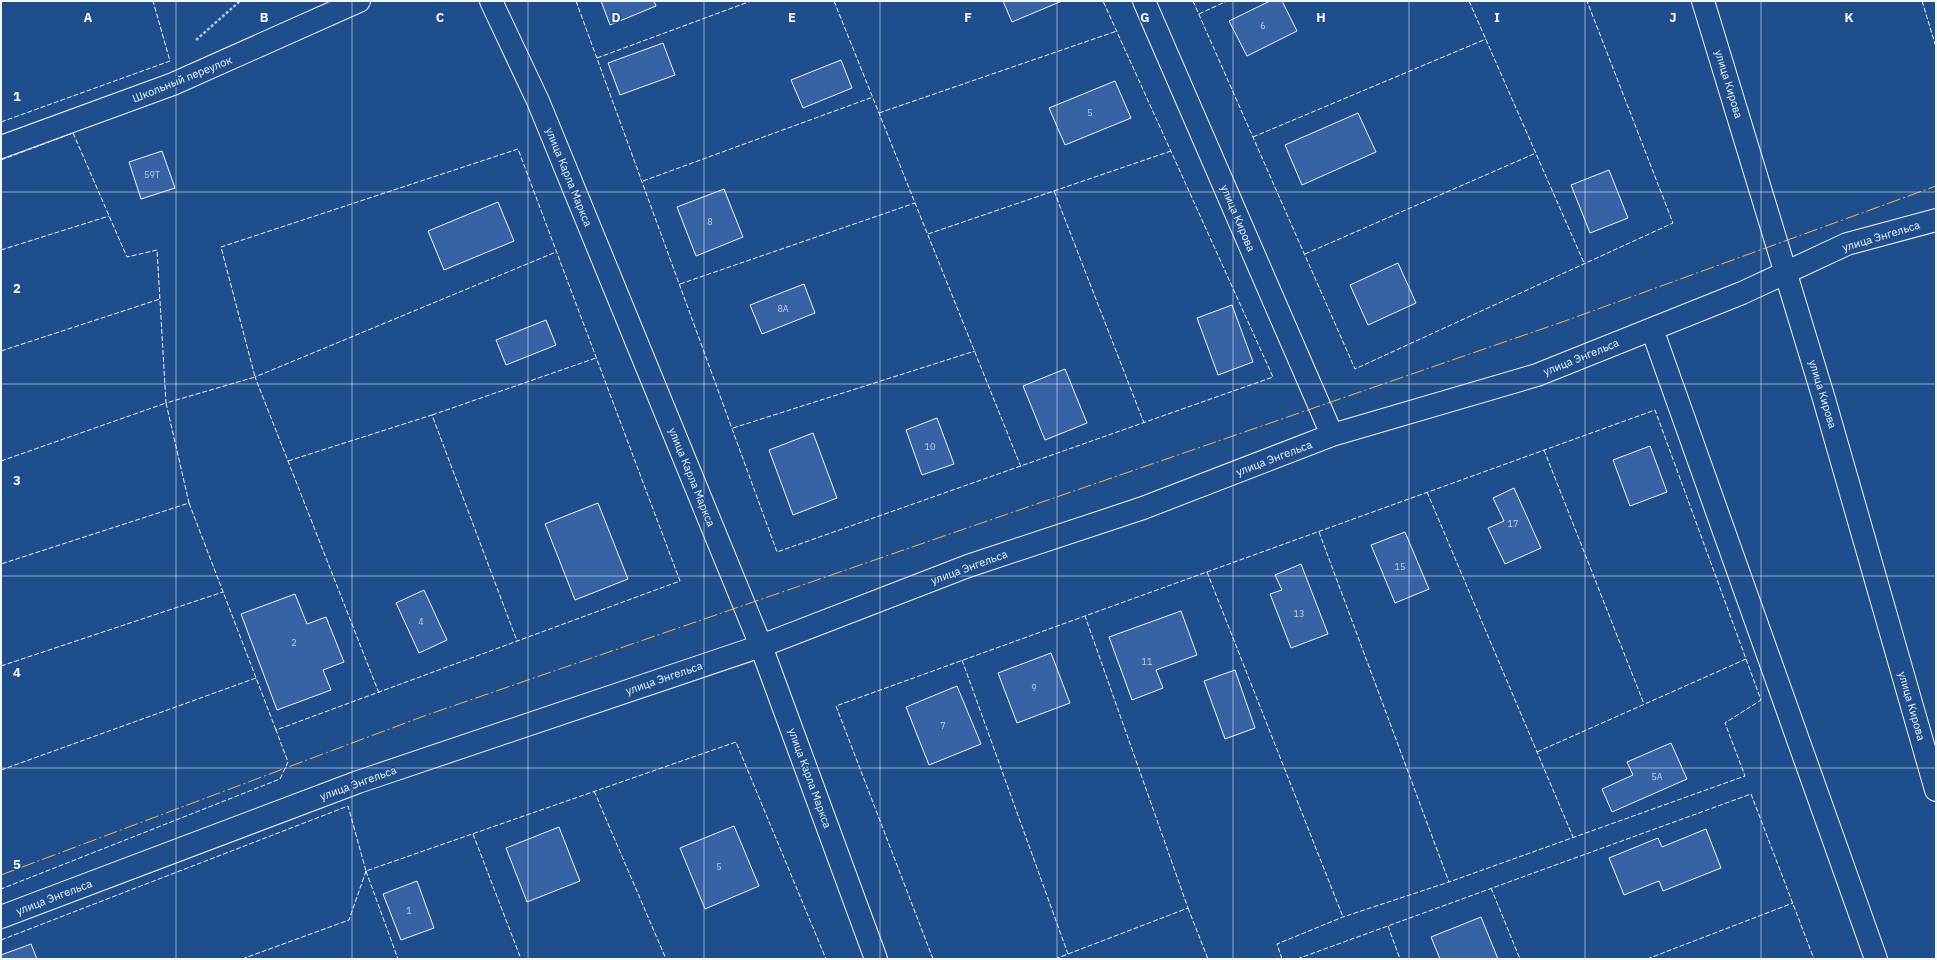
<svg xmlns="http://www.w3.org/2000/svg" width="1937" height="960" viewBox="0 0 1937 960" font-family="'IBM Plex Sans',sans-serif">
	<style>
		.building { fill: #3563a3; stroke: #f2f6ff }
		.lines { fill: none; stroke-linecap: round; stroke-linejoin: round }
		.minor-casing { stroke: #f2f6ff; stroke-width: 24 }
		.major-casing { stroke: #f2f6ff; stroke-width: 24 }
		.path { stroke: #b3c4dc; stroke-width: 2.5; stroke-dasharray: 3 2; stroke-linecap: butt }
		.minor { stroke: #1f4e8c; stroke-width: 22 }
		.major { stroke: #1f4e8c; stroke-width: 22 }
		.fence { stroke: #f2f6ff; stroke-width: 1; stroke-dasharray: 5 2; stroke-linecap: butt }
		.power { stroke: #ffb74d; stroke-width: 1; stroke-dasharray: 14 3 2 3; stroke-linecap: butt }
		.grid { fill: none; stroke: #f2f6ff; stroke-width: 1; stroke-opacity: 0.55 }
		.labels { text-anchor: middle; stroke-width: 3; stroke-linejoin: round; paint-order: stroke }
		.number-label { font-size: 9px; fill: #c3d1e8 }
		.street-label { font-size: 11px; fill: #f2f6ff; stroke: #1f4e8c }
		.grid-label { font-size: 13px; text-anchor: middle; font-weight: bold; fill: #f2f6ff; stroke: #1f4e8c; stroke-width: 3; stroke-linejoin: round; paint-order: stroke }
	</style>
	<rect width="100%" height="100%" fill="#1f4e8c"/>
	<!-- building -->
	<path class="building" d="M601 1H654L656 6 610 25Z
		M1003 1H1062L1012 22Z
		M1270 1H1282L1297 31 1247 56 1229 21Z
		M663 43 675 75 620 95 608 63Z
		M841 60 852 88 803 108 791 80Z
		M1115 81 1131 118 1065 145 1049 108Z
		M1358 113 1376 152 1302 185 1285 145Z
		M162 151 175 188 141 199 129 162Z
		M1609 170 1628 218 1590 233 1571 185Z
		M724 189 743 237 696 256 677 207Z
		M498 202 514 241 444 270 428 231Z
		M1398 263 1416 303 1368 325 1350 285Z
		M804 284 815 313 762 334 750 305Z
		M1232 305 1253 362 1218 375 1197 318Z
		M546 320 556 345 506 365 496 340Z
		M1065 369 1087 423 1045 440 1023 386Z
		M937 418 954 464 922 475 906 430Z
		M813 433 837 498 793 515 769 450Z
		M1650 446 1667 492 1630 506 1613 460Z
		M1514 488 1541 548 1505 564 1488 528 1504 521 1493 498Z
		M598 503 628 579 575 600 545 524Z
		M1405 532 1429 589 1395 603 1371 545Z
		M1301 564 1328 634 1291 648 1270 594 1282 590 1275 575Z
		M424 590 447 640 419 653 396 603Z
		M295 594 307 624 326 617 344 662 323 670 331 690 277 710 241 614Z
		M1181 611 1197 655 1156 670 1163 688 1132 700 1109 637Z
		M1051 653 1070 703 1017 723 998 673Z
		M1235 670 1255 728 1225 739 1204 681Z
		M957 686 981 744 929 765 906 707Z
		M1671 743 1687 779 1612 812 1602 789 1633 775 1627 762Z
		M734 826 759 886 705 909 680 848Z
		M559 827 580 881 527 902 506 848Z
		M1706 829 1721 868 1663 891 1659 881 1624 895 1609 858 1658 838 1662 847Z
		M417 881 434 928 401 940 383 894Z
		M1481 917 1498 959H1440L1431 937Z
		M31 944 37 959H1V955Z"/>
	<g class="lines">
		<defs>
			<path id="minor" d="M491 1 538 101 761 646 876 959
				M1144 1 1332 435
				M1 147 173 84 359 1
				M1652 329 1876 959
				M1 917 358 782 761 646 968 566 1143 508 1332 435 1537 375 1742 293 1847 244 1936 220"/>
			<path id="major" d="M1703 1 1824 399 1936 790"/>
		</defs>
		<!-- minor casing -->
		<use href="#minor" class="minor-casing"/>
		<!-- major casing -->
		<use href="#major" class="major-casing"/>
		<!-- path -->
		<path class="path" d="M196 40 240 1"/>
		<!-- minor -->
		<use href="#minor" class="minor"/>
		<!-- major -->
		<use href="#major" class="major"/>
		<!-- fence -->
		<path class="fence" d="M576 1 777 552 1273 377 1103 1
			M834 1 1021 467
			M1193 1 1355 369 1673 223 1587 1
			M1469 1 1584 263
			M1922 1 1936 47
			M1199 14 1227 1
			M597 58 751 1
			M879 113 1117 31
			M1 122 170 61 153 1
			M1253 137 1486 39
			M1 160 73 133 127 257 157 250 166 403 255 377 221 247 518 149 680 581 276 730 288 762 280 779 1 889
			M643 181 873 97
			M1054 191 1144 423
			M928 234 1171 151
			M1 250 109 216
			M1305 254 1536 153
			M680 284 915 203
			M1 351 160 299
			M432 415 596 358
			M733 428 975 351
			M1544 450 1644 704
			M1 461 166 403 189 503 1 564
			M288 461 432 415 517 641
			M1427 492 1573 837
			M189 503 276 730
			M1319 532 1449 882
			M1207 572 1343 917
			M962 660 1068 954
			M1 666 223 592
			M379 693 255 377 556 252
			M1537 752 1746 659
			M1 770 256 678
			M594 791 666 959
			M473 834 521 959
			M366 871 398 959
			M1491 888 1520 959
			M1188 908 1208 959
			M1388 926 1400 959
			M1 940 348 806 366 871 736 742 826 959
			M242 959 349 920 366 871
			M933 959 836 706 1655 410 1761 700 1725 723 1745 776 1449 882 1343 917 1277 944 1282 959
			M1055 959 1188 908 1085 616
			M1297 959 1751 794 1814 959
			M1647 959 1793 903"/>
		<!-- power -->
		<path class="power" d="M1 875 424 716 1565 321 1936 186"/>
	</g>
	<!-- grid -->
	<path class="grid" d="M176 1V959M352 1V959M528 1V959M704 1V959M880 1V959M1057 1V959M1233 1V959M1409 1V959M1585 1V959M1761 1V959M1 192H1936M1 384H1936M1 576H1936M1 768H1936"/>
	<g class="labels">
		<!-- number labels -->
		<g class="number-label">
			<text x="1263" y="29">6</text>
			<text x="1090" y="116">5</text>
			<text x="152" y="178">59Т</text>
			<text x="710" y="225">8</text>
			<text x="783" y="312">8А</text>
			<text x="930" y="450">10</text>
			<text x="1513" y="527">17</text>
			<text x="1400" y="570">15</text>
			<text x="1299" y="617">13</text>
			<text x="421" y="625">4</text>
			<text x="294" y="646">2</text>
			<text x="1147" y="665">11</text>
			<text x="1034" y="691">9</text>
			<text x="943" y="729">7</text>
			<text x="1657" y="780">5А</text>
			<text x="719" y="870">5</text>
			<text x="409" y="914">1</text>
		</g>
		<!-- street labels -->
		<g class="street-label">
			<text transform="translate(182 79) rotate(-22)" y="4">Школьный переулок</text>
			<text transform="translate(1729 84) rotate(73)" y="4">улица Кирова</text>
			<text transform="translate(569 177) rotate(68)" y="4">улица Карла Маркса</text>
			<text transform="translate(1238 218) rotate(67)" y="4">улица Кирова</text>
			<text transform="translate(1881 236) rotate(-17)" y="4">улица Энгельса</text>
			<text transform="translate(1581 357) rotate(-22)" y="4">улица Энгельса</text>
			<text transform="translate(1823 394) rotate(73)" y="4">улица Кирова</text>
			<text transform="translate(1274 458) rotate(-21)" y="4">улица Энгельса</text>
			<text transform="translate(692 477) rotate(68)" y="4">улица Карла Маркса</text>
			<text transform="translate(969 567) rotate(-20)" y="4">улица Энгельса</text>
			<text transform="translate(664 678) rotate(-19)" y="4">улица Энгельса</text>
			<text transform="translate(1912 706) rotate(74)" y="4">улица Кирова</text>
			<text transform="translate(810 778) rotate(70)" y="4">улица Карла Маркса</text>
			<text transform="translate(358 783) rotate(-20)" y="4">улица Энгельса</text>
			<text transform="translate(54 897) rotate(-21)" y="4">улица Энгельса</text>
		</g>
	</g>
	<g class="grid-label">
		<text x="88" y="22">A</text>
		<text x="264" y="22">B</text>
		<text x="440" y="22">C</text>
		<text x="616" y="22">D</text>
		<text x="792" y="22">E</text>
		<text x="968" y="22">F</text>
		<text x="1145" y="22">G</text>
		<text x="1321" y="22">H</text>
		<text x="1497" y="22">I</text>
		<text x="1673" y="22">J</text>
		<text x="1849" y="22">K</text>
		<text x="17" y="101">1</text>
		<text x="17" y="293">2</text>
		<text x="17" y="485">3</text>
		<text x="17" y="677">4</text>
		<text x="17" y="869">5</text>
	</g>
	<!-- border -->
	<rect width="1937" height="960" fill="none" stroke="#f2f6ff" stroke-width="4"/>
</svg>
